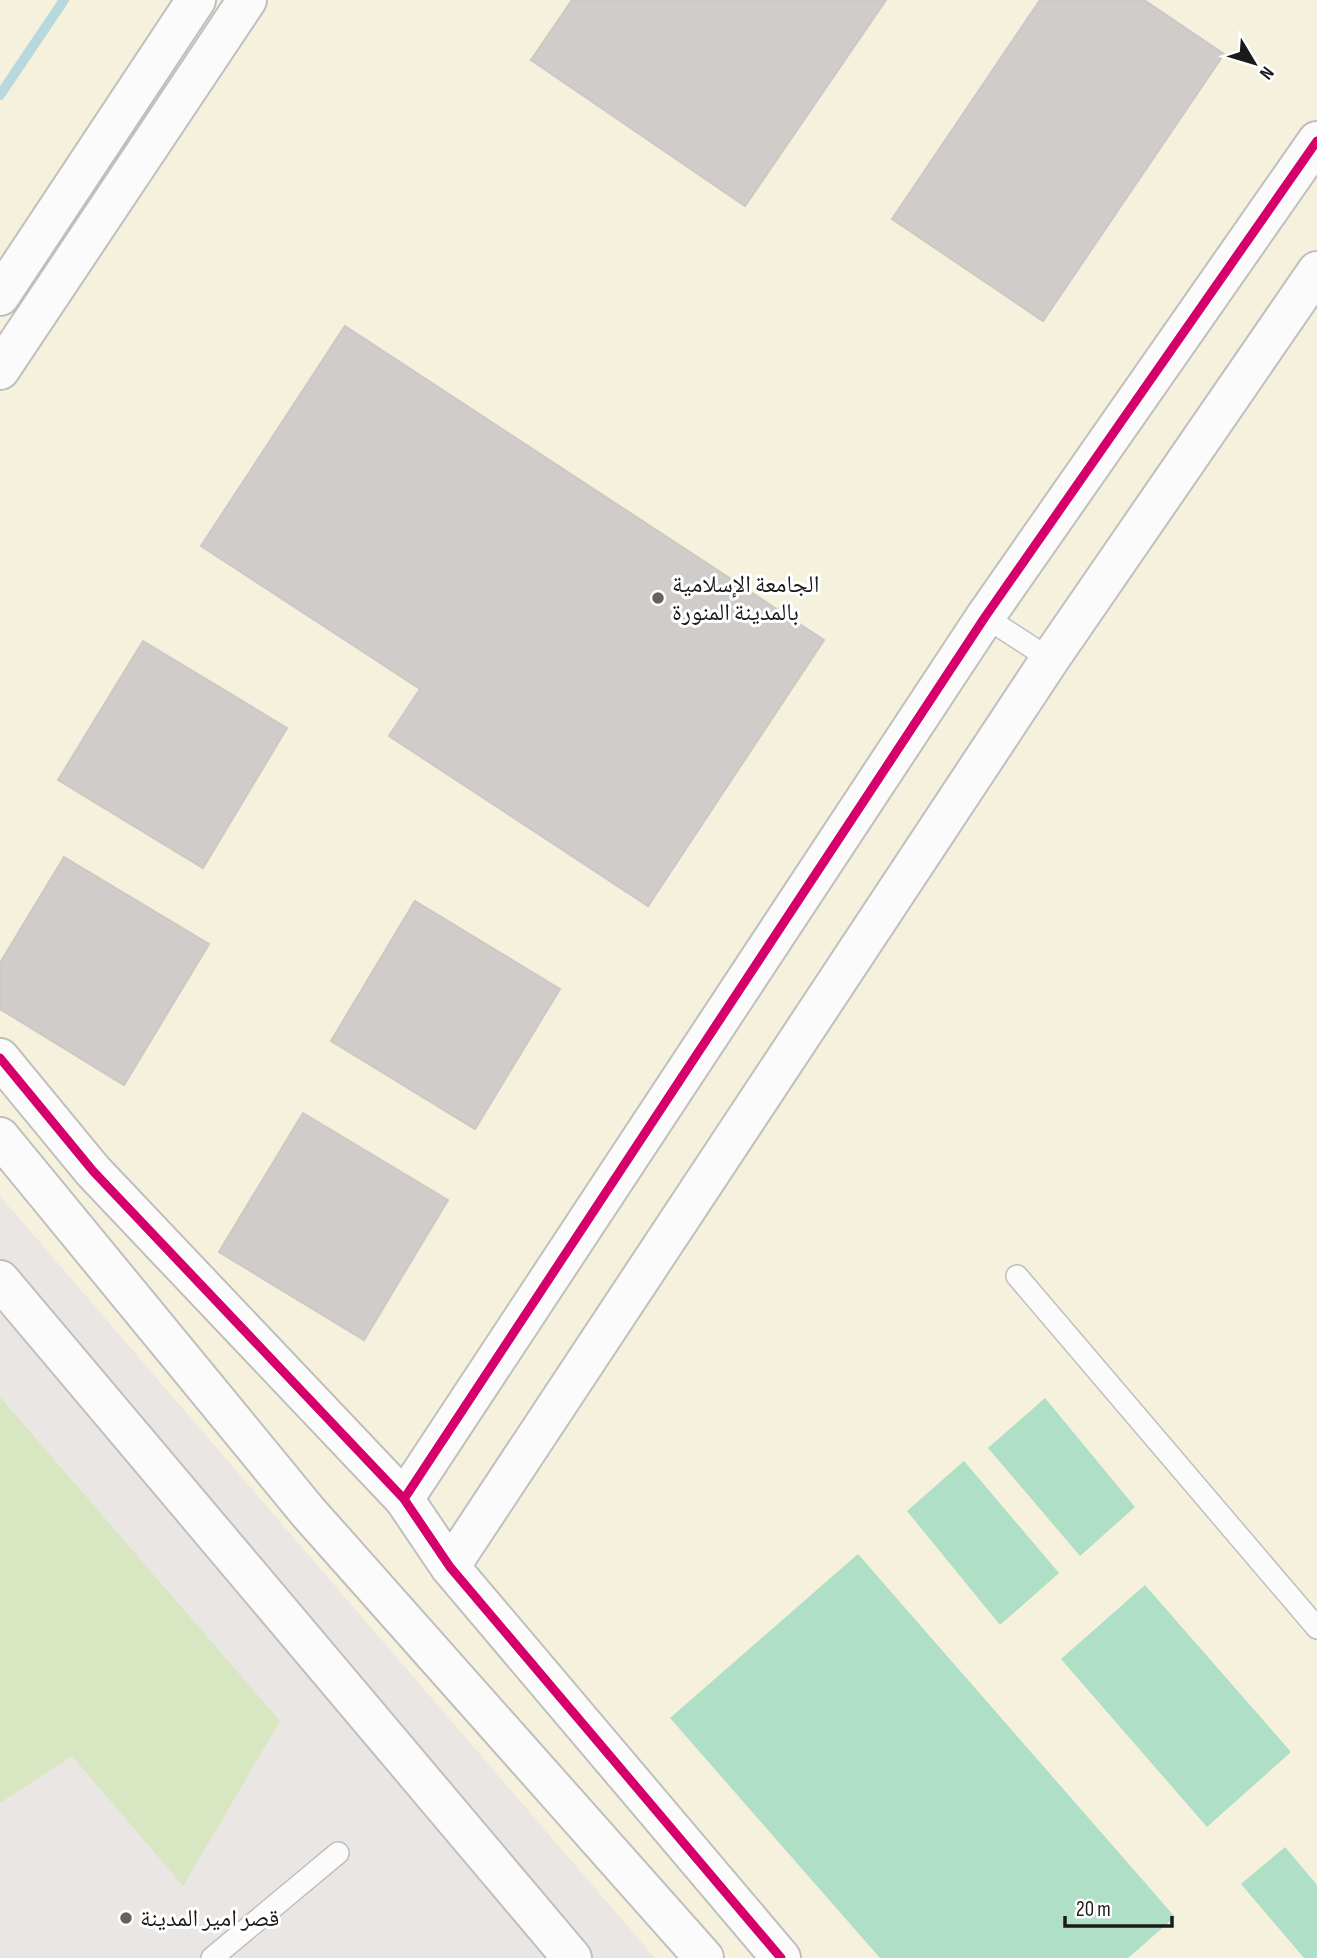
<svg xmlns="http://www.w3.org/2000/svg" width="1317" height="1958" viewBox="0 0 1317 1958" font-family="'Sofia Sans Condensed','Noto Naskh Arabic',sans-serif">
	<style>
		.education { fill: #f5f1dd }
		.grass { fill: #d9e6c2 }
		.pitch { fill: #afdfc6 }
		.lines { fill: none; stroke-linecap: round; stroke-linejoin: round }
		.stream { stroke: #b7d8dc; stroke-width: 10 }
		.building { fill: #d0ccca; stroke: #ccc8c4; stroke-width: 2 }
		.lane-casing { stroke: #c0bfbe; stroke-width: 24 }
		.street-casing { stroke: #c0bfbe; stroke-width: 42 }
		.lane { stroke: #fcfbfb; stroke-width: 21 }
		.street { stroke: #fcfbfb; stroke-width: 38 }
		.cycleway-casing { stroke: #fff; stroke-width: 13 }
		.cycleway { stroke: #d6006c; stroke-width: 9 }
		.poi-dot { fill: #636261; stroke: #fff; stroke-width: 2.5 }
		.labels { text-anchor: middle; stroke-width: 6; stroke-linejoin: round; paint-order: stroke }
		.poi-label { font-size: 24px; fill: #1b1b1b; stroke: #fff; text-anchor: start }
	</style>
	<rect width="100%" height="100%" fill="#e9e6e3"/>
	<!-- education -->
	<path class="education" d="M0 0H1317V1958H655L0 1196Z"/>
	<!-- grass -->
	<path class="grass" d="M0 1397 280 1721 183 1886 72 1756 0 1803Z"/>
	<!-- pitch -->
	<path class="pitch" d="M1045 1398 1135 1507 1080 1556 988 1448Z
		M964 1461 1059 1573 1000 1625 907 1511Z
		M858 1554 1175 1917 1128 1958H880L670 1718Z
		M1145 1585 1291 1752 1207 1827 1061 1659Z
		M1285 1847 1317 1885V1958H1304L1241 1884Z"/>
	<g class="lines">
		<!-- stream -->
		<path class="stream" d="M0 95 64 0"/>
	</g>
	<!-- building -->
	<path class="building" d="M572 0H886L745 206 531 60Z
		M1040 0H1144L1224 54 1043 321 892 219Z
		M345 326 824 640 648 906 389 736 420 689 201 546Z
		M143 641 287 728 203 868 58 780Z
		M64 857 209 944 124 1085 0 1009V963Z
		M415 901 560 989 475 1129 331 1041Z
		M303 1113 448 1200 364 1340 219 1252Z"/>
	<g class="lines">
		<defs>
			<path id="lane" d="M985 617 1050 659
				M1017 1276 1317 1628
				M212 1958 338 1853"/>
			<path id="street" d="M0 296 196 0
				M0 370 247 0
				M0 1058 93 1171 404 1499 450 1567 781 1958
				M0 1137 308 1512 704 1958
				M0 1280 572 1958
				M404 1499 985 617 1317 141
				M450 1567 1050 659 1317 271"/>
		</defs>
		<!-- lane casing -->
		<use href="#lane" class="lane-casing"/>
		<!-- street casing -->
		<use href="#street" class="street-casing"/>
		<!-- lane -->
		<use href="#lane" class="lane"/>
		<!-- street -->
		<use href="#street" class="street"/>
		<defs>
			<path id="cycleway" d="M0 1058 93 1171 404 1499 450 1567 781 1958
				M404 1499 985 617 1317 141"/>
		</defs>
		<!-- cycleway casing -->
		<use href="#cycleway" class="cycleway-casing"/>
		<!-- cycleway -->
		<use href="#cycleway" class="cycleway"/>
	</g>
	<!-- markers -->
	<g class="poi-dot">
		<circle cx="658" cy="598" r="7"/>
		<circle cx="126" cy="1918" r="7"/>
	</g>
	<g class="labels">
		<!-- poi labels -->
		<g class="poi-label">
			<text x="672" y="592">الجامعة الإسلامية<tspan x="672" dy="28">بالمدينة المنورة</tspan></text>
			<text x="140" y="1926">قصر امير المدينة</text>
		</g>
	</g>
	<!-- north arrow -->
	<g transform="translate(1254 63) rotate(128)" stroke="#ffffff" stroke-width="5" paint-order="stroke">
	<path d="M0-5L12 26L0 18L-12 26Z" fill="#1b1b1b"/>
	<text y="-10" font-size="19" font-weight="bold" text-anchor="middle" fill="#1b1b1b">N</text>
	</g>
	<!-- scale -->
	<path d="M1065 1916v10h107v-10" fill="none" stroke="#1b1b1b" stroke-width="3.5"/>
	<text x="1076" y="1916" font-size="21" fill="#1b1b1b" stroke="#ffffff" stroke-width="5" paint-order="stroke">20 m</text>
</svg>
